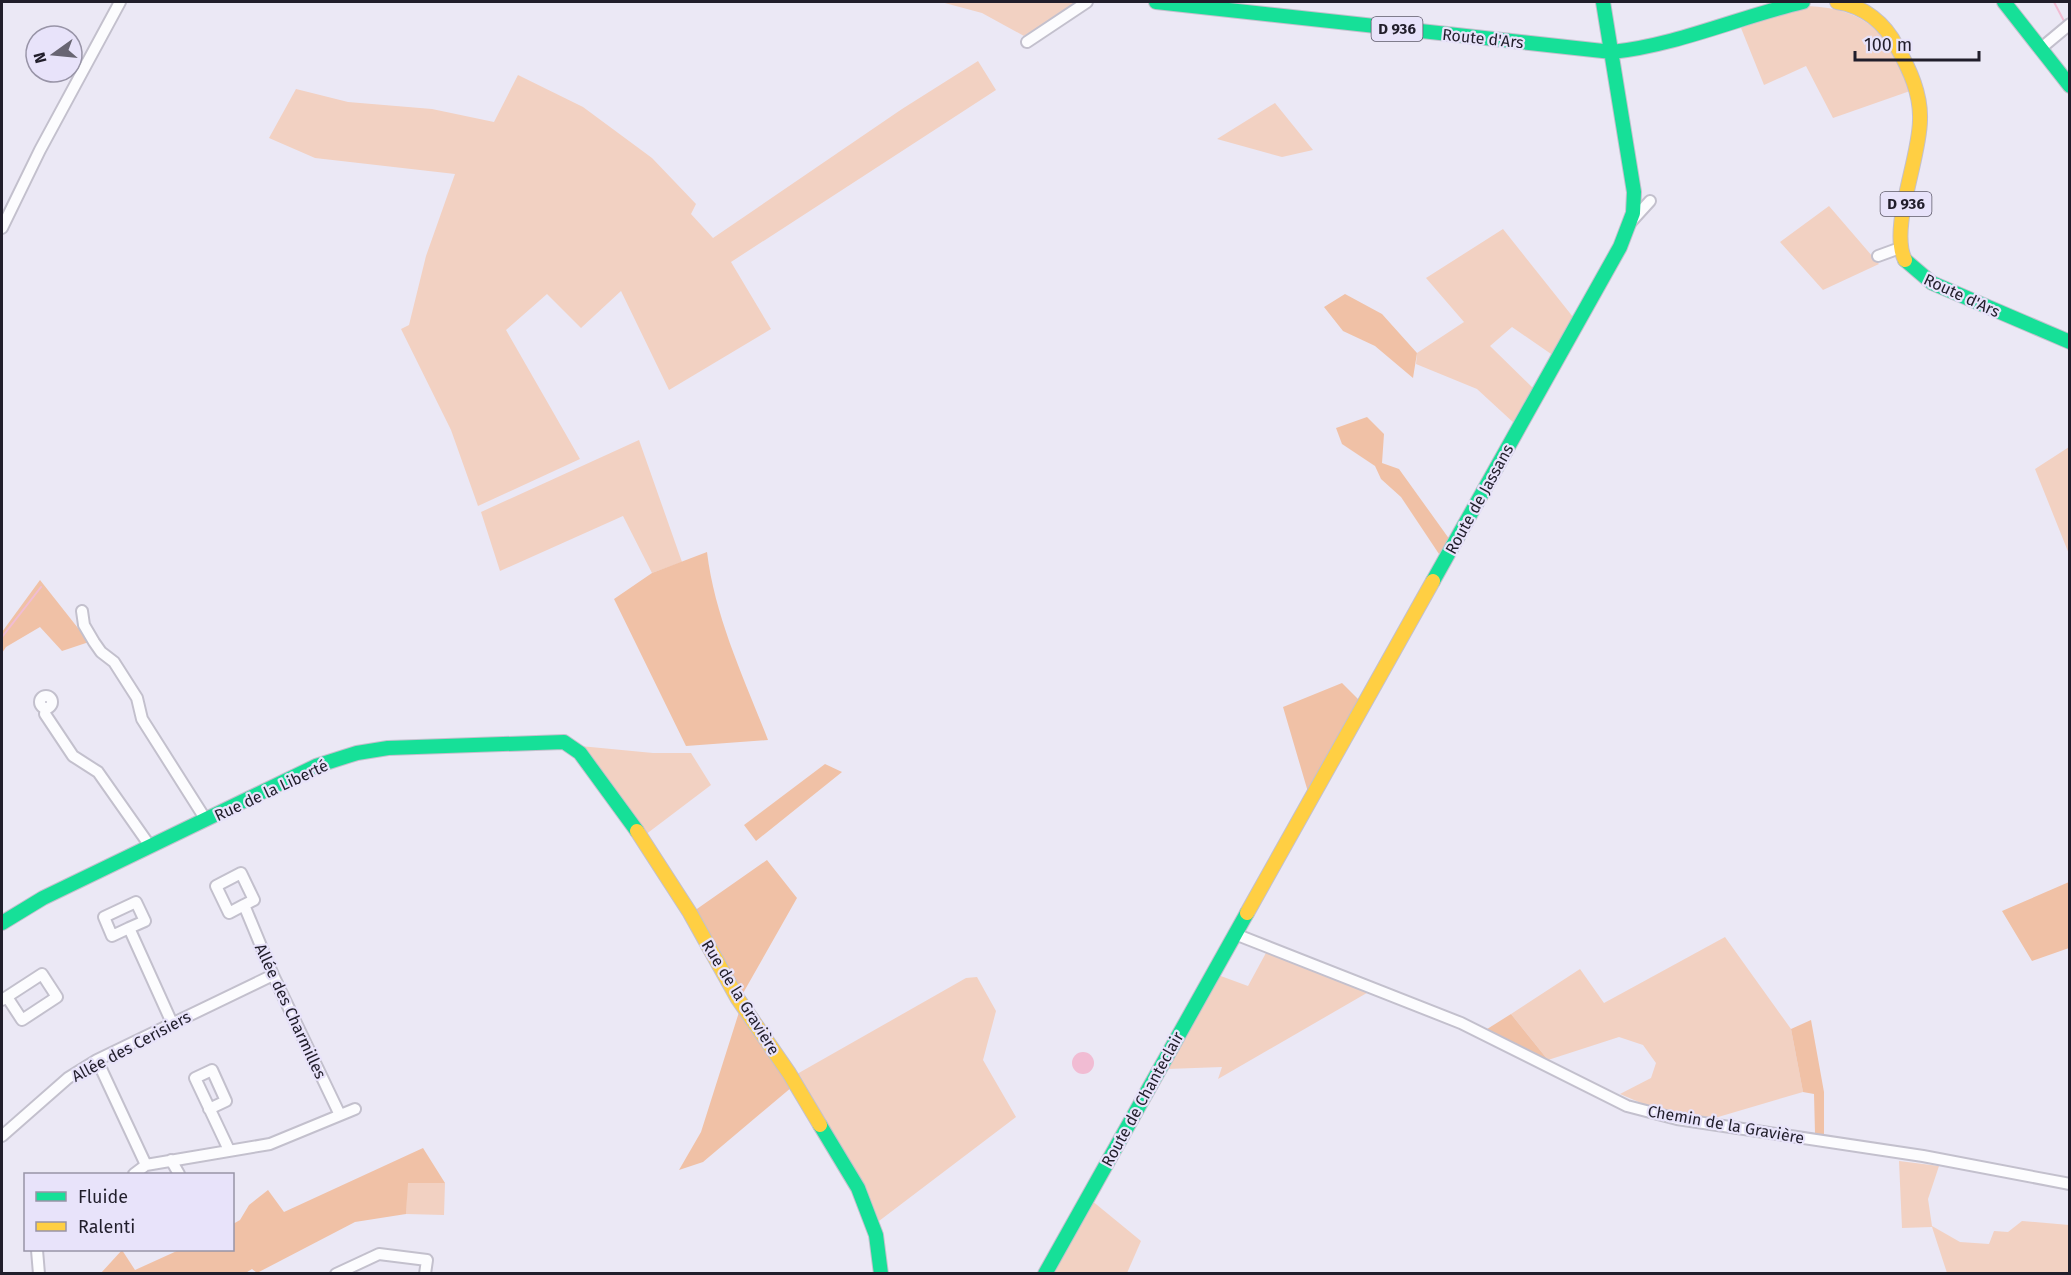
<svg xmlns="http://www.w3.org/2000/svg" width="2071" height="1275" viewBox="0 0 2071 1275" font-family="'Fira Sans',sans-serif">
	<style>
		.green { fill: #f2d1c2 }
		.forest { fill: #f0c1a6 }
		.water { fill: #f1bcd3 }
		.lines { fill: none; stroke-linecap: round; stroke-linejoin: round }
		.stream { stroke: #f1bcd3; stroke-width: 2 }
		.street-casing { stroke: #c3c0cd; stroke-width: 14 }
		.fast-casing { stroke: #c3c0cd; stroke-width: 16 }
		.slow-casing { stroke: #c3c0cd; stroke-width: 16 }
		.street { stroke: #fcfcfe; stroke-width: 10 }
		.fast { stroke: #16e098; stroke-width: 14 }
		.slow { stroke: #ffcf43; stroke-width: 14 }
		.labels { text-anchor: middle; stroke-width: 4.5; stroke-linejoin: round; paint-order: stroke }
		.shield { fill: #e8e3fa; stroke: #5d5969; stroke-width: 1.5 }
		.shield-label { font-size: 15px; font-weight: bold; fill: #211e2b }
		.street-label { font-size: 16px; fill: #211e2b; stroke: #e8e3fa }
	</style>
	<rect width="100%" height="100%" fill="#ebe8f5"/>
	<!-- green -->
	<path class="green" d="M941 2H1078L1024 36 982 13Z
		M1807 6C1867 8 1893 36 1910 91L1833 118 1806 66 1764 85 1741 28 1779 14Z
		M978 61 996 90 731 262 771 329 669 390 621 291 581 328 547 294 506 330 580 459 478 506 451 430 401 329 409 325 426 256 455 174 315 158 269 138 296 89 348 102 432 109 494 122 518 75 583 107 652 158 696 204 691 214 713 238 902 109Z
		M1275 103 1313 150 1282 157 1217 139Z
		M1829 206 1879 264 1823 290 1780 242Z
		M1503 229 1573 317 1554 356 1512 327 1490 346 1535 390 1515 424 1477 389 1416 364 1417 353 1464 322 1426 278Z
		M639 440 682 562 652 573 623 516 500 571 481 512Z
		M2069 447V554L2035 469Z
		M580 746 653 753H691L711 785 645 835Z
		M1725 937 1791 1029 1803 1092 1708 1120 1662 1112 1620 1094 1651 1078 1656 1063 1643 1045 1619 1037 1548 1060 1511 1014 1580 969 1604 1003Z
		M1267 951 1372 990 1218 1079 1222 1067 1167 1069 1218 975 1248 986Z
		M977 977 996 1011 983 1060 1016 1117 879 1221 863 1185 797 1074 966 978Z
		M1899 1161 1939 1166 1928 1199 1932 1226 1960 1242 1989 1244 1994 1231 2008 1232 2022 1221 2069 1225V1273H1947L1932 1227 1902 1228Z
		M407 1183H445L444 1215 406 1214Z
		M1091 1200 1141 1241 1127 1273 1054 1274Z"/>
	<!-- forest -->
	<path class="forest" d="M1345 294 1382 314 1417 353 1413 378 1375 346 1343 331 1324 307Z
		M1367 417 1384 434 1382 463 1399 469 1450 540 1439 554 1401 497 1381 479 1375 466 1342 444 1336 428Z
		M707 552C715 618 744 678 768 740L686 746 614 599 652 573Z
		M40 580 89 642 62 651 40 627 6 647 2 653V632Z
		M1342 683 1359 700 1308 792 1283 707Z
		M825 764 842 772 756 841 744 825Z
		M767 860 797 898 742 995 694 911Z
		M2069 882V948L2032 961 2002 911Z
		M740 1009 792 1087 703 1162 679 1170 701 1132Z
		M1511 1014 1548 1060 1484 1031Z
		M1811 1020 1824 1092V1135L1815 1133 1814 1094 1803 1092 1791 1029Z
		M423 1148 445 1183H408L406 1214 355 1222 257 1273 252 1269 244 1274 101 1273 122 1250 135 1270 179 1250H232L233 1224 240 1220 249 1205 268 1190 284 1212Z"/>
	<!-- water -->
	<path class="water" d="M1072 1063a11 11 0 1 1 22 0a11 11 0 1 1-22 0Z"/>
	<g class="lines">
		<!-- stream -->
		<path class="stream" d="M2054 2 2065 23
			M2 637 41 587"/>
		<defs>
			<path id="street" d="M1027 42 1087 2
				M2040 49 2070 24
				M1630 223 1650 201
				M2 228 40 150 120 2
				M1878 256 1900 248
				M82 611 84 625 94 642 101 652 114 662 137 698 142 719 206 820
				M40 702a6 6 0 1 1 12 0a6 6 0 1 1-12 0Z
				M46 708 45 714 73 756 98 772 150 846
				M244 905 254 900 241 873 216 886 229 913 244 905 273 975 340 1115
				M129 928 112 936 104 917 136 902 145 921 129 928 172 1023
				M1235 934 1461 1023 1627 1106 1677 1119 1923 1156 2070 1184
				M2 1000 42 974 57 997 22 1020 7 997
				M97 1060 146 1165
				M209 1109 226 1101 212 1070 195 1078 229 1150
				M2 1136 68 1078 97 1060 273 975
				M171 1160 179 1174
				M134 1174 146 1165 270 1144 355 1109
				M37 1250 39 1274
				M336 1274 379 1254 427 1260 425 1274"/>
			<path id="fast" d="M1156 2 1612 52C1678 45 1739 17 1803 2
				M2004 2 2070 86
				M1905 260 1932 283 2070 342
				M1433 581 1620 247 1633 213 1634 192 1603 2
				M2 923 43 898 316 766 357 753 388 748 564 742 580 753 637 831
				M820 1125 858 1188 876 1235 881 1274
				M1045 1274 1247 913"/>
			<path id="slow" d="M1837 2C1864 6 1885 23 1897 47 1910 70 1921 94 1920 120 1920 158 1889 229 1905 260
				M637 831 690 913 738 999 789 1073 820 1125
				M1247 913 1433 581"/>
		</defs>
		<!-- street casing -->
		<use href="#street" class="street-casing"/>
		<!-- fast casing -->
		<use href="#fast" class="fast-casing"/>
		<!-- slow casing -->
		<use href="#slow" class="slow-casing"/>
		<!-- street -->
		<use href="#street" class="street"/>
		<!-- fast -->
		<use href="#fast" class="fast"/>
		<!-- slow -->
		<use href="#slow" class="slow"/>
	</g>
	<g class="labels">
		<!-- shield labels -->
		<g class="shield">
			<rect x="1371.5" y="17" width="51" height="24" rx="4.5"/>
			<rect x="1880.5" y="192" width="51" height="24" rx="4.5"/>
		</g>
		<g class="shield-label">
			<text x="1397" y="34">D 936</text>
			<text x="1906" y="209">D 936</text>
		</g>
		<!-- street labels -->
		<g class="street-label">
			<text transform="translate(1483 38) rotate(6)" y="6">Route d'Ars</text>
			<text transform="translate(1962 295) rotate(25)" y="6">Route d'Ars</text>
			<text transform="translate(1479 499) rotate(-61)" y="6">Route de Jassans</text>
			<text transform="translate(271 790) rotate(-25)" y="6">Rue de la Liberté</text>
			<text transform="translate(741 997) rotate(58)" y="6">Rue de la Gravière</text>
			<text transform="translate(291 1011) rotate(65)" y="6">Allée des Charmilles</text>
			<text transform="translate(131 1046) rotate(-28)" y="6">Allée des Cerisiers</text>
			<text transform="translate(1142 1099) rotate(-61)" y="6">Route de Chanteclair</text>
			<text transform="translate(1726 1124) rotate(10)" y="6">Chemin de la Gravière</text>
		</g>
	</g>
	<!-- border -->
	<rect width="2071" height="1275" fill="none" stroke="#211e2b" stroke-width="6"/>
	<!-- legend -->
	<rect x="24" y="1173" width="210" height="78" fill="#e8e3fa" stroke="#9894a7" stroke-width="1.5"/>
	<rect x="36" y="1192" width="30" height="9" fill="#16e098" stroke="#9894a7" stroke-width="1.5"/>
	<text x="78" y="1203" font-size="18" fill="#211e2b">Fluide</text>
	<rect x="36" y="1222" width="30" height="9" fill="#ffcf43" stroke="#9894a7" stroke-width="1.5"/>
	<text x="78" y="1233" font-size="18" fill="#211e2b">Ralenti</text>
	<!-- north arrow -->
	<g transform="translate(54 54) rotate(255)"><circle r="28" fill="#e8e3fa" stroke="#9894a7" stroke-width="1.5"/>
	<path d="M0-4.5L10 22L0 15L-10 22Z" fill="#686572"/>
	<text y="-9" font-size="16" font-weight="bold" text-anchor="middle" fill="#211e2b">N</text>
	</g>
	<!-- scale -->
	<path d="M1855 51v9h124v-9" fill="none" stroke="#211e2b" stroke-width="3"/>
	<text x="1864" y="51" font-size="18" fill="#211e2b" stroke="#e8e3fa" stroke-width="4.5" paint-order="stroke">100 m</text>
</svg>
